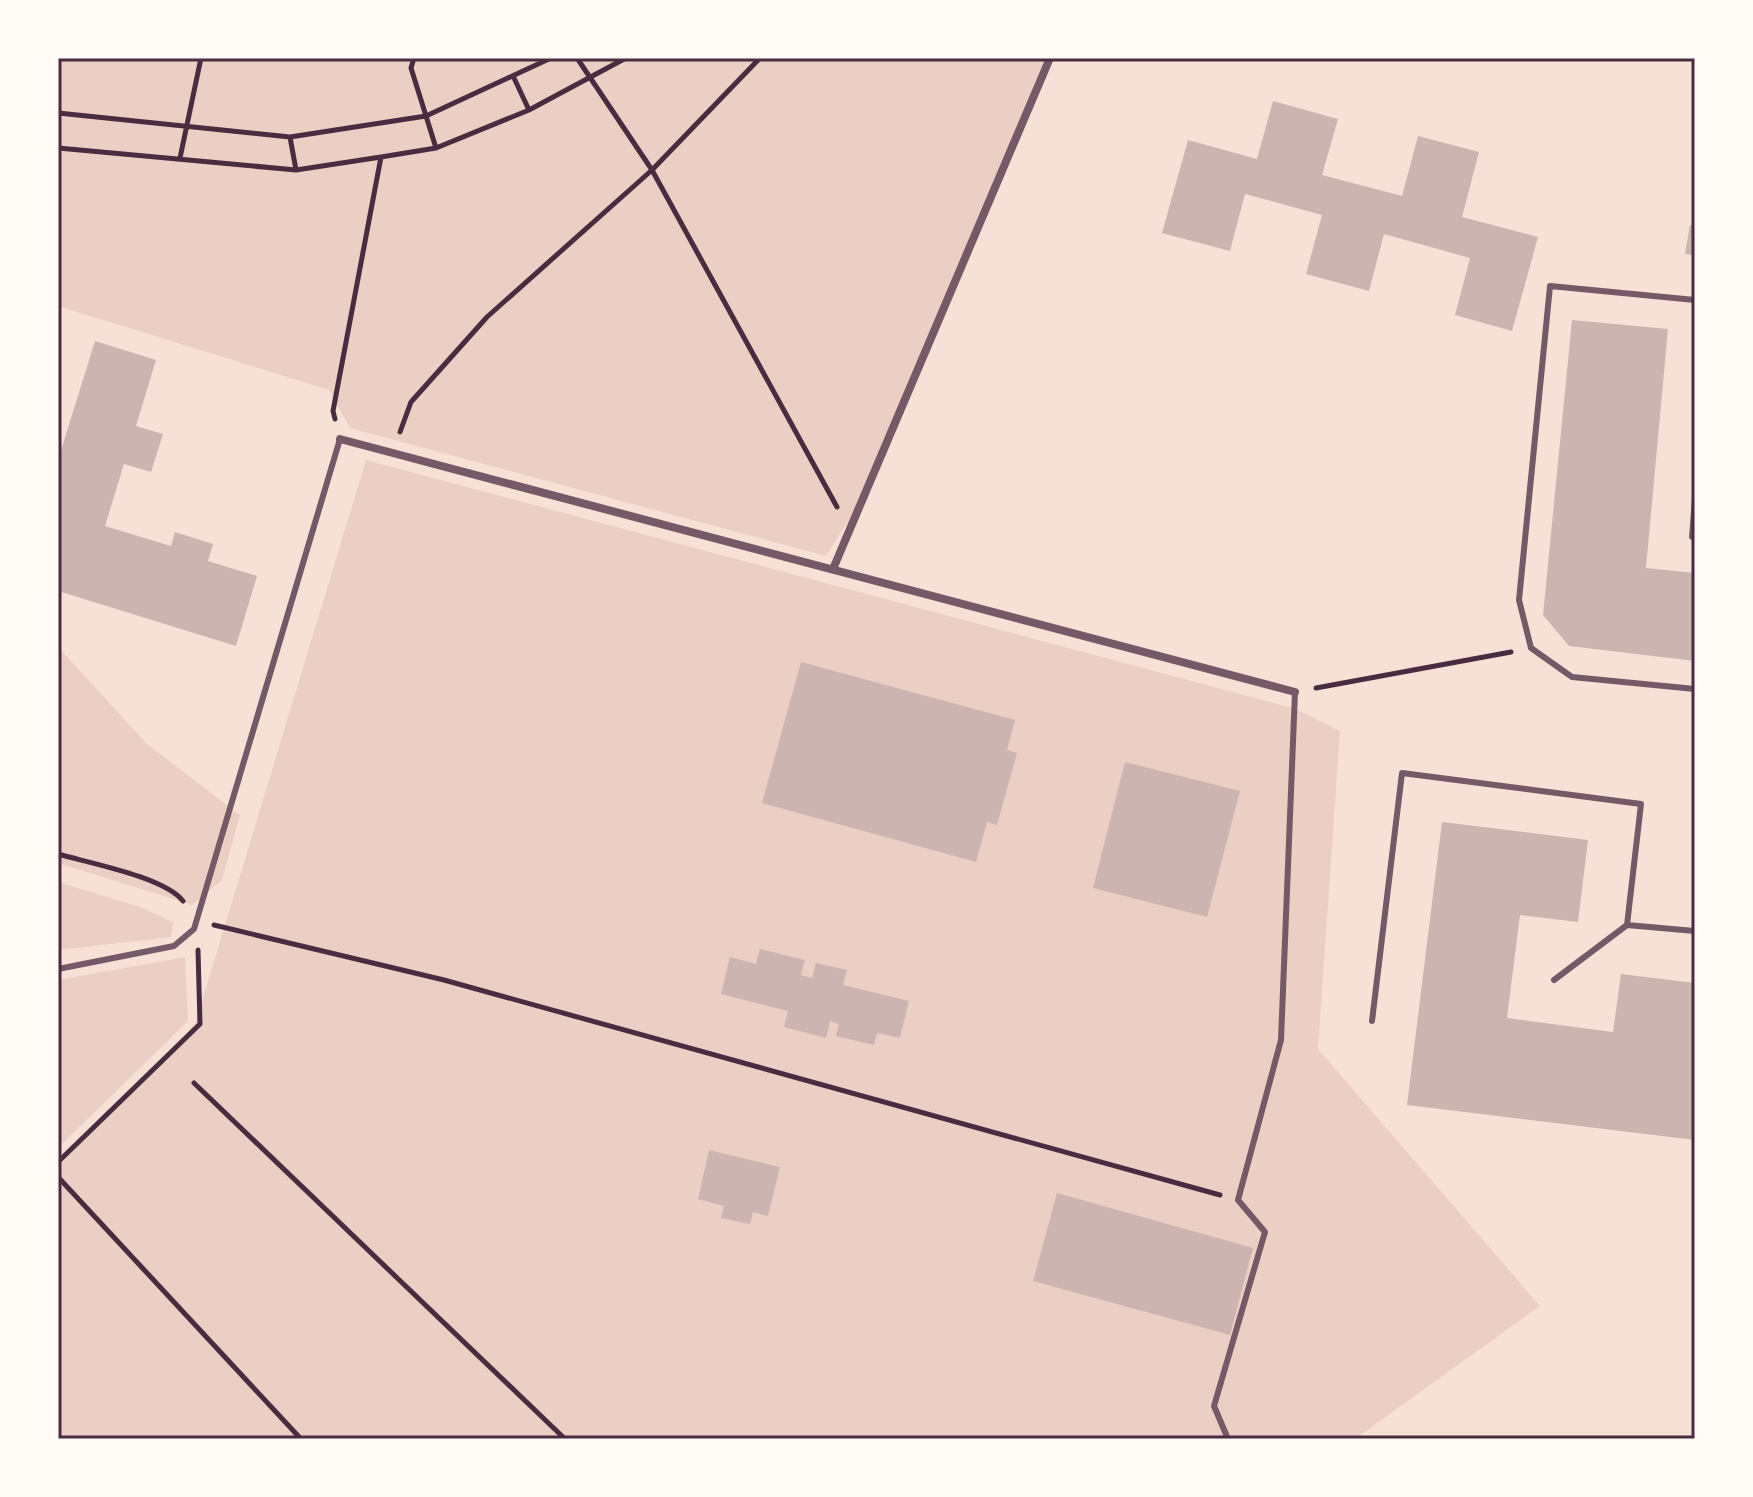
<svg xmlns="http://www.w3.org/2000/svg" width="1753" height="1497" viewBox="0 0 1753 1497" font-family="'Times New Roman',serif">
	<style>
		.green { fill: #ebcfc5 }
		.building { fill: #ccb4b1 }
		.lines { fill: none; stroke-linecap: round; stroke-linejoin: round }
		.path { stroke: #4a2c40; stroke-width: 5 }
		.service { stroke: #755966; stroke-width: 6 }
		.minor { stroke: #755966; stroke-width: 8 }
		.neatline { fill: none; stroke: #4a2c40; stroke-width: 3 }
	</style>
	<rect width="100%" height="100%" fill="#f7e1d7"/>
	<!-- green -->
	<path class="green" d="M58 58H1048L853 514 826 556 350 428 329 390 58 306Z
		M366 460 1296 709 1340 731 1318 1049 1540 1306 1355 1439H58V1167L195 1024Z
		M58 647 147 744 240 815 222 880 192 905 58 863Z
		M58 882 140 907 173 922 171 937 58 950Z
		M185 957 188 1021 58 1148V980Z"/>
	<!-- building -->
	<path class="building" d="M1273 101 1338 119 1322 175 1402 196 1418 136 1479 152 1462 217 1538 237 1512 331 1455 315 1470 258 1384 234 1369 291 1306 274 1322 215 1245 194 1230 251 1162 233 1188 140 1257 159Z
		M1690 225 1695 226V255L1685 254Z
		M1572 320 1668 329 1646 568 1695 573V661L1569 646 1543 615Z
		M95 341 156 360 136 426 163 434 151 472 124 464 105 526 171 546 175 532 213 544 208 561 257 576 236 646 58 591V460Z
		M801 662 1015 720 1007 750 1017 753 997 825 987 822 976 862 762 803Z
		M1125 762 1240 791 1207 917 1093 888Z
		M1442 822 1588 840 1578 922 1520 915 1507 1018 1613 1032 1621 974 1695 983V1140L1407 1105Z
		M760 949 805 960 801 975 812 978 816 963 847 970 843 985 909 1001 900 1038 877 1033 874 1045 836 1036 839 1024 830 1021 826 1038 784 1027 788 1011 721 994 730 957 756 964Z
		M709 1150 780 1167 768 1216 753 1212 750 1224 721 1218 724 1206 698 1199Z
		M1057 1193 1253 1248 1230 1335 1033 1281Z"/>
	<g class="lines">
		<!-- path -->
		<path class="path" d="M414 58 411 68 436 148
			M577 58 652 170 837 507
			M514 78 529 110
			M58 113 290 137 426 116 551 58
			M290 137 296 170
			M58 148 296 170 381 157 436 148 529 110 626 58
			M180 158 201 58
			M335 419 333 411 381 157
			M400 432 411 402 487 317 652 170 760 58
			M1316 688 1511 652
			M58 854C89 863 164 877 183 901
			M214 925 444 980 1220 1195
			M194 1083 565 1439
			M58 1162 200 1024 198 950
			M58 1177 301 1439"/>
		<!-- service -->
		<path class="service" d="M1695 300 1550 286 1519 600 1531 648 1572 677 1695 689
			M1695 498 1692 537 1695 538
			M58 969 174 946 194 929 340 439
			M1554 980 1627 925 1695 931
			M1372 1021 1402 773 1641 804 1627 925
			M1228 1439 1214 1406 1265 1232 1238 1200 1281 1040 1295 692"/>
		<!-- minor -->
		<path class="minor" d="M340 439 1295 692
			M833 569 1050 58"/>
	</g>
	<!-- border -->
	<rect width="1753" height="1497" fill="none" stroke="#fffaf5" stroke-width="120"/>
	<rect x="60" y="60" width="1633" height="1377" class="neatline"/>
</svg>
